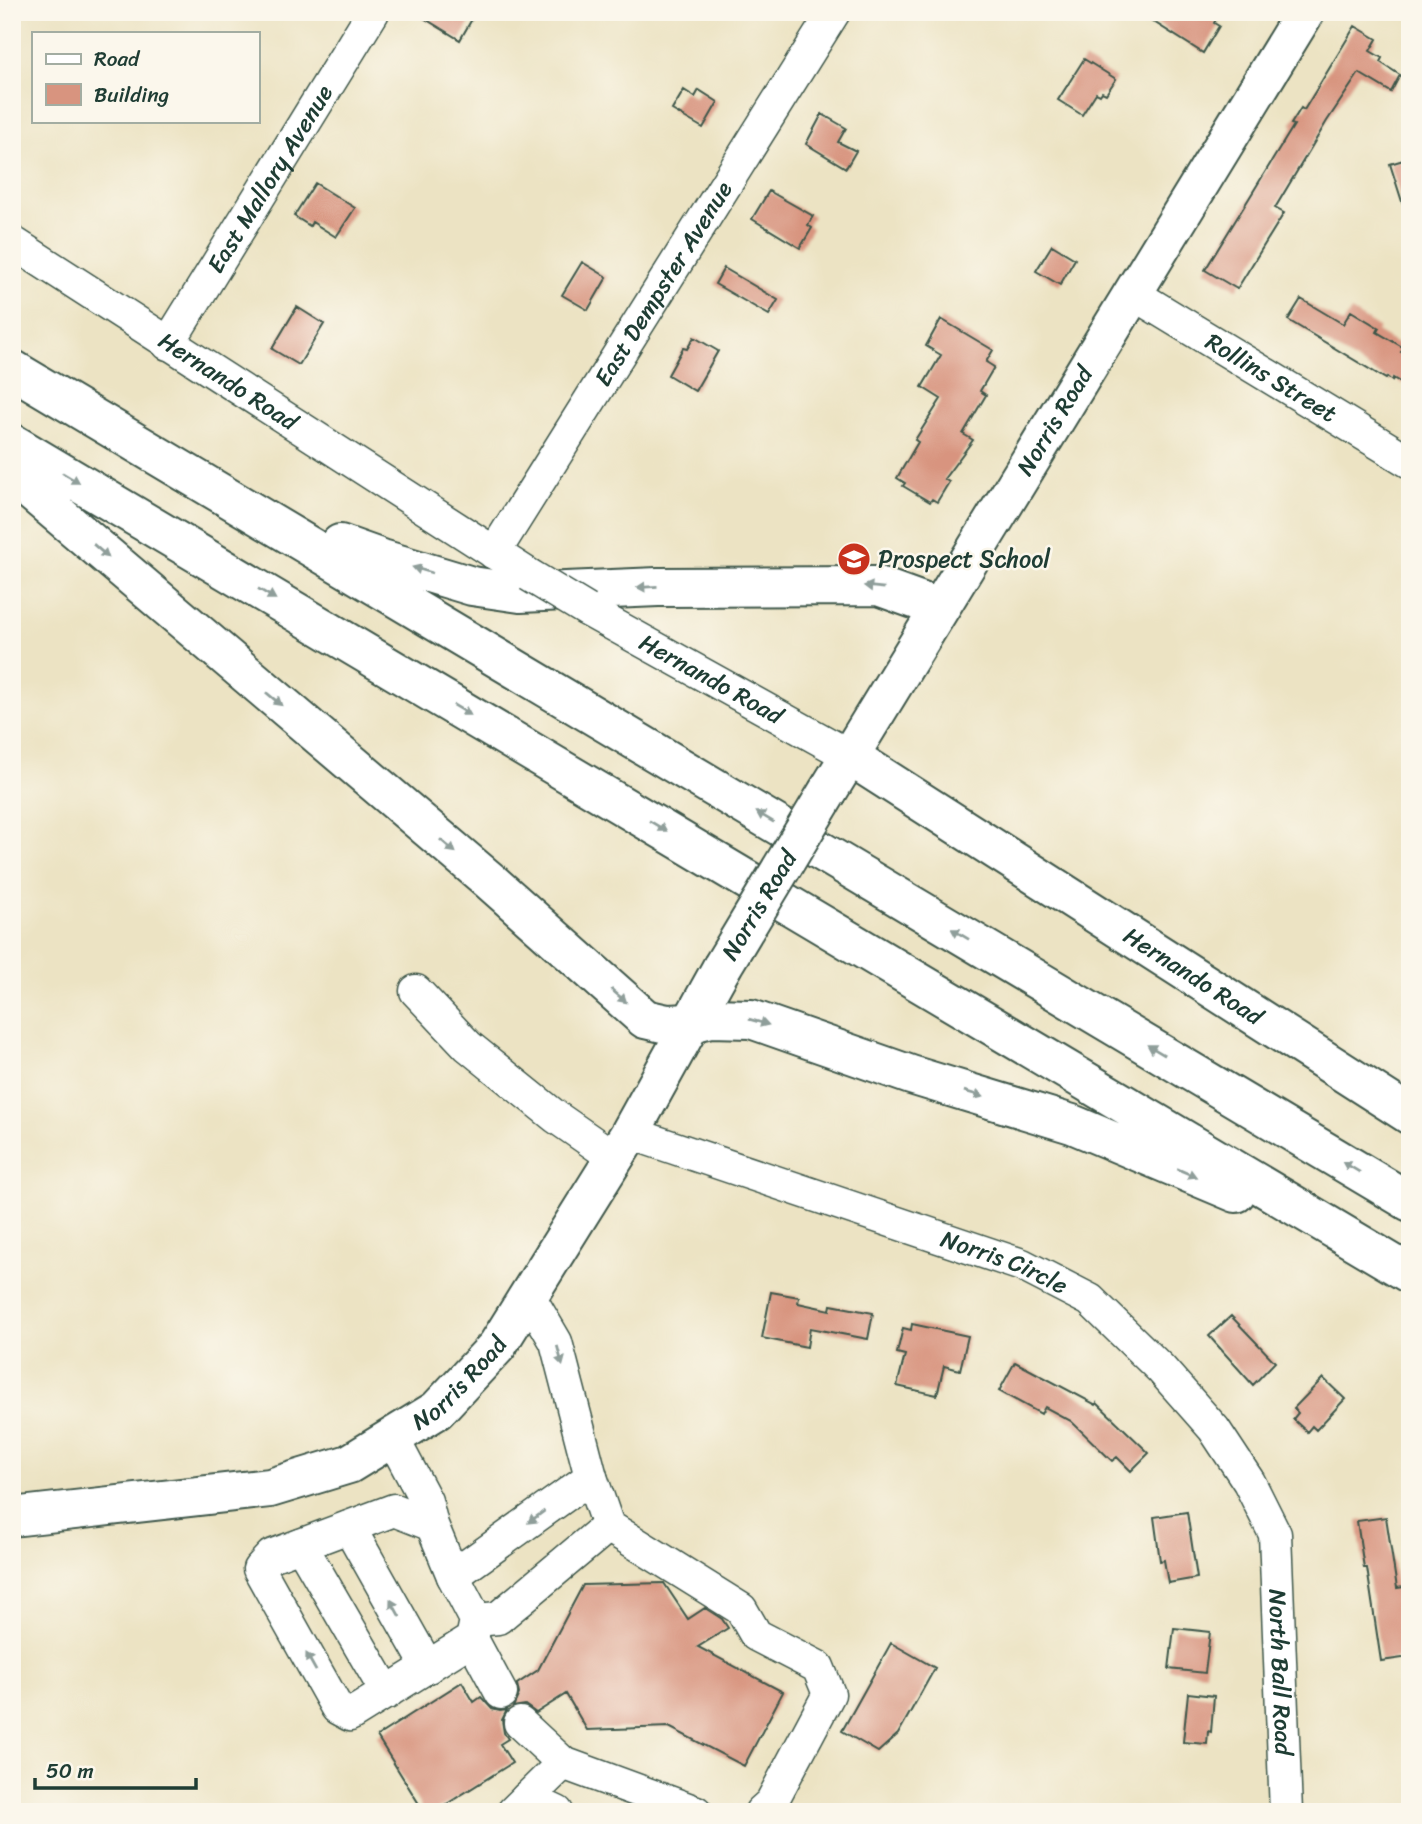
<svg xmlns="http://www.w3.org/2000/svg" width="1422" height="1824" viewBox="0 0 1422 1824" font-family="Sriracha,sans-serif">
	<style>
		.building { fill: #d8947f }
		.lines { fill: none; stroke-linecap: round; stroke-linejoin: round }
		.minor-casing { stroke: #3e5649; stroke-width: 35 }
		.major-casing { stroke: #3e5649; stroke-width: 42 }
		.highway-casing { stroke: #3e5649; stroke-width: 42 }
		.minor { stroke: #fff; stroke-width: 32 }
		.major { stroke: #fff; stroke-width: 38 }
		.highway { stroke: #fff; stroke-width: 38 }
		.minor-bridge-casing { stroke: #3e5649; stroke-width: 35; stroke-linecap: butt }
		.major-bridge-casing { stroke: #3e5649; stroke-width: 42; stroke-linecap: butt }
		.minor-bridge { stroke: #fff; stroke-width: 32 }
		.major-bridge { stroke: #fff; stroke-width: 38 }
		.oneway { fill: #8f9e9a }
		.labels { text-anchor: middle; stroke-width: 5; stroke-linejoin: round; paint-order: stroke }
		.street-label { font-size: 24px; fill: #1f3d34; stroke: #fbf7ec }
		.poi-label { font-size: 24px; fill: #1f3d34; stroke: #fbf7ec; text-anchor: start }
	</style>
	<rect width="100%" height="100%" fill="#fbf7ec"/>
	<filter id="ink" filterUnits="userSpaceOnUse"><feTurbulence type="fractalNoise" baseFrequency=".0143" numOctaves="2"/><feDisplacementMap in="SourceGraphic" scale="14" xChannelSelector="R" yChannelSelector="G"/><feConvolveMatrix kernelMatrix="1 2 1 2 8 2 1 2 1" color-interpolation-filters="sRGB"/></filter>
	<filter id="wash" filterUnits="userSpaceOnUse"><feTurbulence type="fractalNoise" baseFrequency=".00686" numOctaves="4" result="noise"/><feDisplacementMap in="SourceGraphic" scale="28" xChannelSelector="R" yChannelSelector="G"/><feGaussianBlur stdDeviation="1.57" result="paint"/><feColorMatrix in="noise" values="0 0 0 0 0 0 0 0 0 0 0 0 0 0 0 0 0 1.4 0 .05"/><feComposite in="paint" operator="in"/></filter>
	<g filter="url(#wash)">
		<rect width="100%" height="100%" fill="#ece3c3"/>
		<g id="blocks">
			<!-- building -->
			<path class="building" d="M414 12H476L460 40Z
				M1138 12H1220L1214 23 1219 26 1203 53Z
				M1355 26 1377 39 1370 51 1382 58 1380 62 1400 75 1391 92 1359 73 1327 121 1275 208 1284 213 1237 289 1205 270 1294 125 1291 124 1301 108 1304 110Z
				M1084 59 1116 79 1106 94 1102 92 1100 95 1096 93 1082 115 1058 100Z
				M684 90 695 97 699 90 718 102 703 128 672 110Z
				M822 114 846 128 838 142 856 151 846 168 806 144Z
				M1410 158V213L1406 214 1390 164Z
				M315 183 355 208 336 237 312 222 310 226 294 216Z
				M769 191 813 216 808 225 812 228 800 248 752 219Z
				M1052 245 1075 259 1060 285 1036 271Z
				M582 262 607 277 588 310 562 295Z
				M724 268 778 300 769 315 715 284Z
				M1301 299 1343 324 1351 311 1379 328 1377 332 1404 348 1401 352 1410 357V372L1403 384 1393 378 1392 381 1387 377 1386 379 1288 320Z
				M297 307 324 324 299 365 272 349Z
				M941 319 993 350 986 362 994 367 980 391 986 395 963 434 973 440 944 479 949 482 937 502 932 499 930 502 903 486 905 483 897 478 918 442 915 440 941 399 922 387 941 355 926 346Z
				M694 337 718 351 695 391 668 375 683 348 687 349Z
				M771 1292 799 1297 798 1303 830 1310 831 1305 873 1313 868 1339 810 1328 807 1347 762 1338Z
				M1231 1316 1275 1362 1253 1385 1209 1336Z
				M912 1324 968 1336 960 1370 944 1366 937 1395 897 1386 905 1355 897 1353 903 1328 911 1330Z
				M1015 1362 1096 1405 1097 1403 1149 1453 1131 1471 1117 1457 1112 1461 1071 1421 1045 1407 1041 1414 999 1391Z
				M1323 1378 1345 1399 1316 1430 1312 1426 1307 1432 1293 1419 1298 1413 1294 1408Z
				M1187 1512 1197 1578 1168 1583 1164 1560 1160 1561 1154 1517Z
				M1386 1517 1397 1588 1410 1586V1657L1381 1661 1367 1568H1364L1357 1521Z
				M664 1583 688 1619 705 1608 722 1619 728 1628 698 1647 783 1692 744 1766 669 1727 587 1730 566 1694 536 1713 525 1705 513 1707 519 1694 517 1684 538 1670 583 1585Z
				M1174 1628 1210 1632 1205 1673 1169 1669Z
				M891 1643 935 1668 898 1734 878 1752 842 1731Z
				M462 1682 474 1702 481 1697 492 1709 500 1711 507 1710 502 1720 504 1733 508 1739 500 1744 512 1763 434 1812H424L377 1736Z
				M1188 1693 1214 1696 1211 1732 1208 1731 1207 1744 1183 1742Z"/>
		</g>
	</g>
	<g filter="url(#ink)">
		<use href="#blocks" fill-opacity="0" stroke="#3e5649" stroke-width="2"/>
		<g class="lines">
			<defs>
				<g id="minor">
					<path id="s1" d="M12 242 529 575"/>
					<path id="s2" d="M1132 293 1410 462"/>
					<path id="s3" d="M168 344 373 12"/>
					<path id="s4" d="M494 553 834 12"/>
					<path id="s5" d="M587 610 848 755"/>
					<path d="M416 991 468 1046 556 1117 615 1158"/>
					<path id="s6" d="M630 1133 1022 1265 1090 1300 1161 1369 1214 1429 1249 1482 1275 1534 1286 1812"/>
					<path d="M529 1296 556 1342 591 1477 608 1526 741 1609 756 1635 818 1667 829 1694 771 1803 761 1812"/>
					<path d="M392 1437 426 1501 432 1525 453 1576 476 1620 472 1639 350 1715 337 1708 259 1569 271 1556 394 1510 432 1525"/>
					<path d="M349 1527 428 1667"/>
					<path d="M301 1545 387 1693"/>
					<path d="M453 1576 591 1477"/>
					<path d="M476 1620 498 1618 608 1526"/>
					<path d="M472 1639 501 1693"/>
					<path d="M520 1723 563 1763 696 1812"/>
					<path d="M527 1798 557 1812"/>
					<path d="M513 1812 563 1763"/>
				</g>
				<g id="major">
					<path id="s7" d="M848 755 1410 1115"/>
					<path id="s8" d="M828 791 1305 12"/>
					<path id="s9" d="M12 1517 270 1488 349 1464 437 1410 497 1346 630 1133 722 967"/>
				</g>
				<path id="highway" d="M12 369 1410 1202
					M12 443 1410 1274
					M12 475 490 881 645 1019 667 1024 691 1023 711 1018 751 1019 911 1075 1072 1124 1236 1193
					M340 544 382 559 472 586 520 593 658 587 878 586 939 608"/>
			</defs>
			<!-- minor casing -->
			<use href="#minor" class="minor-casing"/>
			<!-- major casing -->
			<use href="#major" class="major-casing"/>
			<!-- highway casing -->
			<use href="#highway" class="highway-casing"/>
			<!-- minor -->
			<use href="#minor" class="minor"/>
			<!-- major -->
			<use href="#major" class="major"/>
			<!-- highway -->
			<use href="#highway" class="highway"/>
			<defs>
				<path id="minor-bridge" d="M529 575 587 610"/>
				<g id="major-bridge">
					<path id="s10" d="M722 967 828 791"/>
				</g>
			</defs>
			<!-- minor-bridge casing -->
			<use href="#minor-bridge" class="minor-bridge-casing"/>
			<!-- major-bridge casing -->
			<use href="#major-bridge" class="major-bridge-casing"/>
			<!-- minor-bridge -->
			<use href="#minor-bridge" class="minor-bridge"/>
			<!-- major-bridge -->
			<use href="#major-bridge" class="major-bridge"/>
		</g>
		<!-- one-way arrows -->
		<defs><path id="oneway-solid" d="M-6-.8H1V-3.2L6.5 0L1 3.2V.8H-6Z" transform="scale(1.75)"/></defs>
		<g class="oneway">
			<use href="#oneway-solid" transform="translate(71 478) rotate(31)"/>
			<use href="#oneway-solid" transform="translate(101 551) rotate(41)"/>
			<use href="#oneway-solid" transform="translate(422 570) rotate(-164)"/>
			<use href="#oneway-solid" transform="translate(647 587) rotate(177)"/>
			<use href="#oneway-solid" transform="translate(874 587) rotate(-174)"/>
			<use href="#oneway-solid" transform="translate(267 594) rotate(31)"/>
			<use href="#oneway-solid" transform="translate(274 699) rotate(40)"/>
			<use href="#oneway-solid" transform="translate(462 710) rotate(31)"/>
			<use href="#oneway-solid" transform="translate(765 817) rotate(-149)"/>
			<use href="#oneway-solid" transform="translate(658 826) rotate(31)"/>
			<use href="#oneway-solid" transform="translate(448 846) rotate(40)"/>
			<use href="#oneway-solid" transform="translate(960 934) rotate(-149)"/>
			<use href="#oneway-solid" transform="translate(619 996) rotate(41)"/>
			<use href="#oneway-solid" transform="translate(759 1022) rotate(16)"/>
			<use href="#oneway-solid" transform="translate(1156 1050) rotate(-149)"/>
			<use href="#oneway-solid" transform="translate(974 1094) rotate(16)"/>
			<use href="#oneway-solid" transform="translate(1351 1167) rotate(-149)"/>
			<use href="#oneway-solid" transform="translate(1187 1173) rotate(23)"/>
			<use href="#oneway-solid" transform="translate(560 1356) rotate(75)"/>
			<use href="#oneway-solid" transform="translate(536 1517) rotate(144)"/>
			<use href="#oneway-solid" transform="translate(395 1608) rotate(-119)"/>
			<use href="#oneway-solid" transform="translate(311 1662) rotate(-119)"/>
		</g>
	</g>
	<!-- icons -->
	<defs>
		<symbol id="school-disc" viewBox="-11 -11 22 22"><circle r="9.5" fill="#c8321e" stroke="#fbf7ec"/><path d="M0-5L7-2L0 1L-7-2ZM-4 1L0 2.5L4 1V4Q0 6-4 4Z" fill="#fff"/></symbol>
	</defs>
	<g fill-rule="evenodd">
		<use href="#school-disc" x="835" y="540" width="38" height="38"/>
	</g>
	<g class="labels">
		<!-- street labels -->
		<g class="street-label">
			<text dy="8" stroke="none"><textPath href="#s3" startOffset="194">East Mallory Avenue</textPath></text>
			<text dy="8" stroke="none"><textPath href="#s4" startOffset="318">East Dempster Avenue</textPath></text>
			<text dy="8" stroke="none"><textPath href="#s2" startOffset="163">Rollins Street</textPath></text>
			<text dy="8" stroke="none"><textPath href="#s1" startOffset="257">Hernando Road</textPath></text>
			<text dy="8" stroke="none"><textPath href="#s8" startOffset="434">Norris Road</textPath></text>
			<text dy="8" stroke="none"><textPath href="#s5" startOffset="142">Hernando Road</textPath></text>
			<text dy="8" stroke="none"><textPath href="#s10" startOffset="72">Norris Road</textPath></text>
			<text dy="8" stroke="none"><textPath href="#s7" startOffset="410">Hernando Road</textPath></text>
			<text dy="8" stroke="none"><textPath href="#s6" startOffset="396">Norris Circle</textPath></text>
			<text dy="8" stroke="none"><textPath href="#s9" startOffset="480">Norris Road</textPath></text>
			<text dy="8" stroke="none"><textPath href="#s6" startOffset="929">North Ball Road</textPath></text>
		</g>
		<!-- poi labels -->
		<g class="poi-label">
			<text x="878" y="567">Prospect School</text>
		</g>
	</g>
	<!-- margin -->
	<rect width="1422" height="1824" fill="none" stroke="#fbf7ec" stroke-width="42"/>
	<!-- legend -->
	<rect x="32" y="32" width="228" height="91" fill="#fbf7ec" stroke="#a3ada2" stroke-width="2"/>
	<rect x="46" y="54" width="35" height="10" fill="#ffffff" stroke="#a3ada2" stroke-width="2"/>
	<text x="94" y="66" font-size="21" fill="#1f3d34">Road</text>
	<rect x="46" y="84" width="35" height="21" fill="#d8947f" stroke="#a3ada2" stroke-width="2"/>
	<text x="94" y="102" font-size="21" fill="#1f3d34">Building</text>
	<!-- scale -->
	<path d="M35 1778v10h161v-10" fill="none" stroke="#1f3d34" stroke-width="3.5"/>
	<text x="46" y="1778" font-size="21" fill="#1f3d34" stroke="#fbf7ec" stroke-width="5" paint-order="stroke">50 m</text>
</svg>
